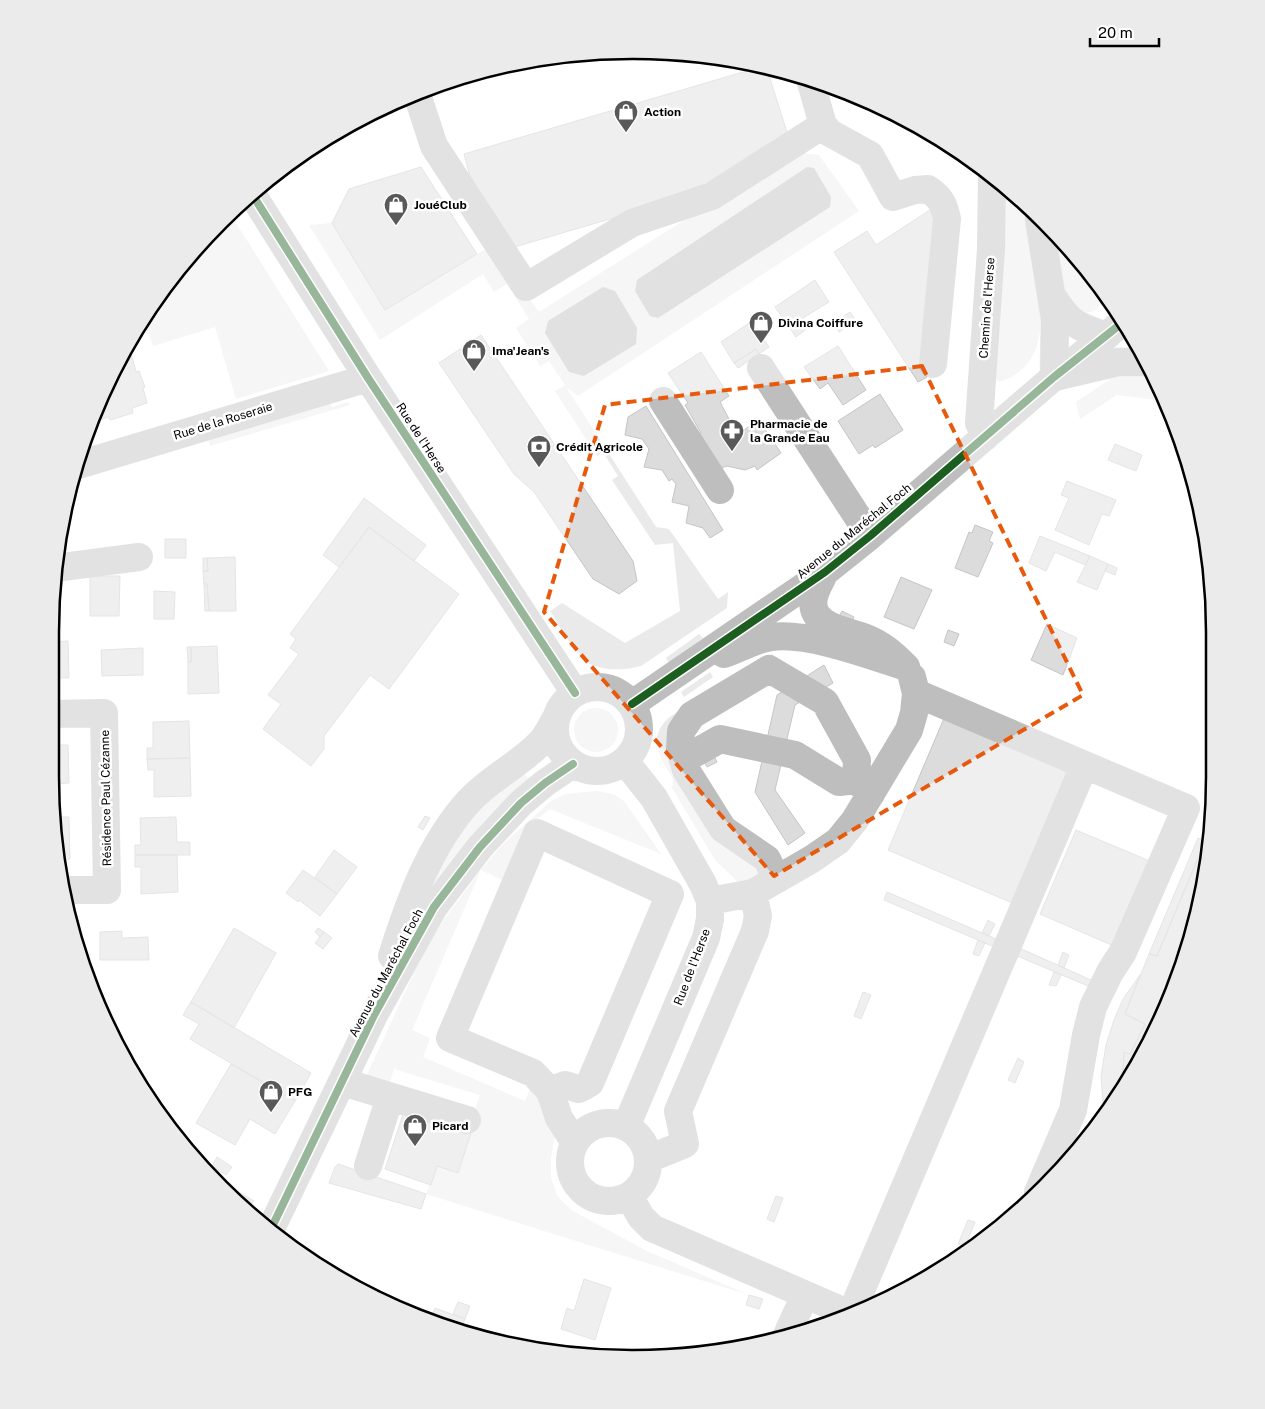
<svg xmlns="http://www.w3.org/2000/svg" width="1265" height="1409" viewBox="0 0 1265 1409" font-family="'Public Sans',sans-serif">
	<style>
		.green { fill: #eaeaea }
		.water { fill: #bcbcbc }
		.building { fill: #dcdcdc; stroke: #c5c5c5 }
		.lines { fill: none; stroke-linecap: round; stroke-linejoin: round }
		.major-casing { stroke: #dbdbdb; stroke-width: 29 }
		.minor { stroke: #bebebe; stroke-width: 28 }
		.major { stroke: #bdbdbd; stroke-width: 28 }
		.cycleway-casing { stroke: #fff; stroke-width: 11 }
		.cycleway { stroke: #1b5e20; stroke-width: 8 }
		.marked { fill: none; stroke: #e8590c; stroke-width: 4; stroke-dasharray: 10 6; stroke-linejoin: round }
		.labels { text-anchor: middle; stroke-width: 5; stroke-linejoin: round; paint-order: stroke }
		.poi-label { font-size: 12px; font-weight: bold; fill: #000; stroke: #fff; text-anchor: start }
		.street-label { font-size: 12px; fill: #000; stroke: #fff }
		.rim { fill: none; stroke: #000; stroke-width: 2.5 }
	</style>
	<rect width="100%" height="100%" fill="#fff"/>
	<!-- green -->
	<path class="green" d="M792 152 819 155 859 211 578 396 566 387 656 527 669 529 718 599 728 592 727 608 641 666C623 671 595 672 581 657 570 647 559 624 550 611L562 603 625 643 680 611 673 543 655 545 612 480 618 476 603 452 597 456 555 391 565 385 549 361 540 366 516 328 529 319 507 284 494 292 483 274 380 340 309 225 332 223 385 310 492 245 539 312Z
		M1002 184 1017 195 1026 205C1029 225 1032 246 1036 266 1042 308 1052 366 999 382L991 375Z
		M231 215 329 371 236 399 215 327 153 346 144 319 195 248Z
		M1050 231 1095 278 1108 299 1094 311 1081 314 1059 284Z
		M1153 373 1165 401 1117 395 1080 419 1076 402 1116 375Z
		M328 397 332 407 348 402 350 405 210 446 206 432Z
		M699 634 703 638 669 663 666 658Z
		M772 654 774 656 684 714 673 726 760 869 757 880 739 883 715 860 672 788C675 778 670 774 665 766 654 747 653 730 671 716Z
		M710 672 713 677 684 697 681 692Z
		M574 730a22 22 0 1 1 44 0a22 22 0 1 1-44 0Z
		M521 771 532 782 420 916 436 867 465 819Z
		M597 791 613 794 624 801 661 854 550 809 523 830 502 880 481 870 412 1030 430 1038 423 1057 525 1101 532 1084 555 1134 551 1159V1178L558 1197 571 1210 647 1251 749 1295 426 1194 437 1166 458 1173 471 1133 469 1125 480 1095 394 1069 389 1085 365 1079 424 951 445 918 481 870 503 844 551 801 565 794Z"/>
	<!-- water -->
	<path class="water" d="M807 167 814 168 831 197 830 207 658 318 650 316 635 291 637 280Z
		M603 287 615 291 637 328 636 344 584 376 569 372 545 333 548 321Z"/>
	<!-- building -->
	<path class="building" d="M760 67 767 69 790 142 712 189 511 248 472 184 464 154Z
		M421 167 477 254 385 310 332 223 349 189Z
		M933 208 942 227 927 377 918 382 834 252 867 231 876 245Z
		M815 280 829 302 803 318 809 327 796 337 775 307Z
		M850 312 856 321 839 332 834 323Z
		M752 321 769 347 759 354 756 349 734 363 721 342Z
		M481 335 633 561 637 581 619 594 593 579 534 492 514 474 439 363Z
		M128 341 136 372 139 371 145 387 143 388 147 403 132 408 133 413 110 420 109 417 92 422 94 410Z
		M838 346 866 390 843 405 828 383 820 389 804 367Z
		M756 349 759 354 738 368 734 363Z
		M701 352 729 396 720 402 729 419 724 422 733 437 759 420 781 453 757 470 755 466 745 470 727 466 718 469 697 436 701 433 685 405 688 403 668 373Z
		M880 394 903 430 875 448 873 445 859 454 838 421Z
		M646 406 723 530 710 538 703 528 686 523 689 506 672 502 676 484 672 479 669 481 662 470 644 467 649 449 642 439 625 435 628 417Z
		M1115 444 1142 455 1136 471 1108 460Z
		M1067 481 1116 500 1109 516 1102 514 1089 545 1055 530 1069 498 1061 495Z
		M364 498 426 545 414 561 369 527 339 567 323 555Z
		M975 525 993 532 989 541 993 543 978 577 955 568 969 532 972 533Z
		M369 527 459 594 389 689 370 675 324 736V749L311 766 263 729 281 704 268 695 299 654 290 648 296 639 290 634Z
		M1040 536 1090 556 1085 565 1055 552 1046 571 1029 563Z
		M165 539H186V558H165Z
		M1090 556 1108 564 1097 590 1077 582Z
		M235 557 236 611H209L207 584H204L203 571H208L207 558Z
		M203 558H207L208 571H203Z
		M1108 564 1117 568 1115 575 1105 571Z
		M90 576H120L119 616H90Z
		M901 577 932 590 914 629 884 617Z
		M204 584H207L209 611H205Z
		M154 591 175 592 174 619H154Z
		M842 611 854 617 849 628 836 622Z
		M1047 624 1077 638 1063 675 1031 660Z
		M948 630 959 634 954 646 944 642Z
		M68 641 69 678H51V642Z
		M217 646 219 693 188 694V662H191V647Z
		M187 647H191V662H188Z
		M143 648V675L102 676 101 650Z
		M824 665 833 683 795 705 775 790 805 833 788 845 755 792 777 695Z
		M945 716 1074 771 1017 905 888 850Z
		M189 721 190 758 147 759V748H153V722Z
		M50 745H68L69 783 51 784Z
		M714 756 717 762 707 767 704 761Z
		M190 758 191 796 154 797V770H148L147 759Z
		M425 816 430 818 423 830 418 827Z
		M54 817H69L70 859 58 860Z
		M176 817 177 842H190V855H135V845H141L140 818Z
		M1212 825 1195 928 1155 1034 1122 1088 1124 1052 1130 1054 1145 1024 1125 1014 1149 954 1157 956Z
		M1076 830 1152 862 1116 947 1040 914Z
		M1198 838 1205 841 1157 956 1149 954Z
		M334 850 357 867 337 894 315 877Z
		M135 855H177L178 892 141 894V867H135Z
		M303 870 337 894 320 916 299 900 298 902 286 893Z
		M887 892 1003 942 999 949 884 900Z
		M988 920 995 924 989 936 982 933Z
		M234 928 276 953 234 1028 191 1002Z
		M318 928 324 932 320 937 315 932Z
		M122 931V938L148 937 149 960H100V932Z
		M324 932 332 938 323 949 315 943Z
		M978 940 985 943 979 956 973 954Z
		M1017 947 1098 983 1095 989 1015 955Z
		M1063 952 1069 955 1064 968 1058 965Z
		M1054 972 1061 975 1056 986 1049 985Z
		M1140 975 1125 1014 1145 1024 1130 1054 1124 1052 1122 1088 1104 1117 1101 1076 1106 1045 1114 1020 1123 999Z
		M863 992 871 995 861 1019 854 1016Z
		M191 1002 311 1073 295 1101 190 1039 199 1024 183 1015Z
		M1018 1058 1024 1062 1015 1083 1008 1080Z
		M231 1064 295 1101 275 1134 250 1119 235 1145 196 1123Z
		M404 1111 471 1133 458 1173 437 1166 431 1185 385 1169Z
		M217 1157 232 1167 226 1175 212 1166Z
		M338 1164 426 1194 421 1209 329 1183 335 1167Z
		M227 1185 254 1201 248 1209 226 1187Z
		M776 1196 783 1198 774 1222 767 1219Z
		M968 1220 975 1222 965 1247 958 1244Z
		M584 1279 611 1288 595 1340 561 1329 567 1308 574 1311Z
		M749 1295 763 1299 759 1309 746 1305Z
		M458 1302 470 1306 465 1319 453 1314Z
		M435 1308 465 1319 461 1328 431 1318Z"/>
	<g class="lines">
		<defs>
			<path id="major" d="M1039 219 1055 319 1054 377 1118 362H1147
				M1052 296C1070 324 1076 326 1106 336"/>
		</defs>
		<!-- major casing -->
		<use href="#major" class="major-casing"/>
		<!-- minor -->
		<path class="minor" d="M810 79 823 125 830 133 870 155 893 197 915 190 928 189C941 198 944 204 947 219L933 364
			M417 94 434 146 526 287 632 223 712 196 823 125
			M252 194 368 378 575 693
			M761 368 870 536
			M663 401 720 490
			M985 437 979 423 991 249 992 177
			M78 465 368 378
			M55 568 139 557
			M724 654C739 649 756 639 771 637 809 632 869 655 906 667 893 654 883 645 866 638 846 630 808 627 814 597 816 588 822 579 825 572
			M555 729a42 42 0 1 1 84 0a42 42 0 1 1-84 0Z
			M916 693 1186 808 1123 952 1110 972 1093 1007 1086 1035 1073 1110 1038 1192
			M632 704 825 572 870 536 1054 377 1122 323
			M50 714 104 713 107 890H61
			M683 760 720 739 795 755 839 782 856 780
			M625 761 654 798 703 884 710 901V919L706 938 626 1127
			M776 879 767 859 723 829 686 770 680 750 681 731 692 715 769 669 825 702 857 760 856 780 871 794
			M710 901 753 893 812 859 838 841 855 820 909 730 914 713 916 693 912 677
			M392 956C409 902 430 844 469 801 490 778 519 765 540 743 547 736 551 726 556 718
			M343 1082 467 1120
			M550 1091 533 1073 450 1038 537 833 670 894 590 1083 579 1089 565 1085 550 1091 559 1118 575 1143
			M570 1162a39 39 0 1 1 78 0a39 39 0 1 1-78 0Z
			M648 1159 685 1144 678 1111 755 931 758 916 753 893
			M368 1166 390 1097
			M629 1196 641 1217 652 1228 850 1314
			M270 1231 374 1015 434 907 480 847 521 803 545 783 573 764
			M851 1314 1084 766
			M785 1339 805 1295"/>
		<!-- major -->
		<use href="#major" class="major"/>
		<defs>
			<path id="cycleway" d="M252 194 368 378 575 693
				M632 704 825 572 870 536 1054 377 1122 323
				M270 1231 374 1015 434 907 480 847 521 803 545 783 573 764"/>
		</defs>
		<!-- cycleway casing -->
		<use href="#cycleway" class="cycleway-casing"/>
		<!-- cycleway -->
		<use href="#cycleway" class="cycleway"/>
	</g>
	<!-- marked area -->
	<path d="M0 0H1265V1409H0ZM922 366 1083 695 774 876 544 612 605 405Z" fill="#fff" fill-opacity=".55" fill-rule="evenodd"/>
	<path class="marked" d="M922 366 1083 695 774 876 544 612 605 405Z"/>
	<!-- icons -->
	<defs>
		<symbol id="shop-pin" viewBox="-11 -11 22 30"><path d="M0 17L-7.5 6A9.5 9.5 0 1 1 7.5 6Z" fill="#595959" stroke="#fff"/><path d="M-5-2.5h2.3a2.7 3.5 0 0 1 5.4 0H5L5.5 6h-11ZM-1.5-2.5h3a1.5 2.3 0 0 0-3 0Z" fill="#fff"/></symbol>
		<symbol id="pharmacy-pin" viewBox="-11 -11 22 30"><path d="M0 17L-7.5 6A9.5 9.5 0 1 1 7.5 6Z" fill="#595959" stroke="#fff"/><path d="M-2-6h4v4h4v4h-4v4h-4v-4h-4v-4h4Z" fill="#fff"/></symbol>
		<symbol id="bank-pin" viewBox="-11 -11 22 30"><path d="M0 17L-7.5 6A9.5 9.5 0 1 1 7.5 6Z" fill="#595959" stroke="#fff"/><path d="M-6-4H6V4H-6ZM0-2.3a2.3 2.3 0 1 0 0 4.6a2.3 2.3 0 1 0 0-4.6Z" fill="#fff"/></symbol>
	</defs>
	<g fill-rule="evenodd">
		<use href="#shop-pin" x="612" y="98" width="28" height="38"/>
		<use href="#shop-pin" x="382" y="191" width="28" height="38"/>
		<use href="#shop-pin" x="747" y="309" width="28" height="38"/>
		<use href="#shop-pin" x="460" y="337" width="28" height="38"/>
		<use href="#pharmacy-pin" x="718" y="417" width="28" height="38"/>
		<use href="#bank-pin" x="525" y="433" width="28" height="38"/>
		<use href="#shop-pin" x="257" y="1078" width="28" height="38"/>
		<use href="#shop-pin" x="401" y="1112" width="28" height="38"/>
	</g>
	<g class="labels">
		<!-- poi labels -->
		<g class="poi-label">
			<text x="644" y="116">Action</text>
			<text x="414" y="209">JouéClub</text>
			<text x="778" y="327">Divina Coiffure</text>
			<text x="492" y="355">Ima'Jean's</text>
			<text x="750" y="428">Pharmacie de<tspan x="750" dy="14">la Grande Eau</tspan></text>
			<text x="556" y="451">Crédit Agricole</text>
			<text x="288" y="1096">PFG</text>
			<text x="432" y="1130">Picard</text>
		</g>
		<!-- street labels -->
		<g class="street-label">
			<text transform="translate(987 308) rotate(-86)" y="4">Chemin de l'Herse</text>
			<text transform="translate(223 421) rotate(-17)" y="4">Rue de la Roseraie</text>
			<text transform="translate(421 438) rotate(57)" y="4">Rue de l'Herse</text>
			<text transform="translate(854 531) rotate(-39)" y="4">Avenue du Maréchal Foch</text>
			<text transform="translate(106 798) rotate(-91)" y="4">Résidence Paul Cézanne</text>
			<text transform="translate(692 967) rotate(-69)" y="4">Rue de l'Herse</text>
			<text transform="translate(386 973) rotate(-62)" y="4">Avenue du Maréchal Foch</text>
		</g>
	</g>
	<!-- crop -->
	<path d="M0 0H1265V1409H0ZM632 59H633A573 573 0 0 1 1206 632V777A573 573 0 0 1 633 1350H632A573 573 0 0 1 59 777V632A573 573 0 0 1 632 59Z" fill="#ebebeb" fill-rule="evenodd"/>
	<path class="rim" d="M632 59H633A573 573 0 0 1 1206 632V777A573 573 0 0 1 633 1350H632A573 573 0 0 1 59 777V632A573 573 0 0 1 632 59Z"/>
	<!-- scale -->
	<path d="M1090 38v8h69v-8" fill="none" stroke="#000000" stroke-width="2.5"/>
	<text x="1098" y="38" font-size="15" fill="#000000" stroke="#ffffff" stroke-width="4" paint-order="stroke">20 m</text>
</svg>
